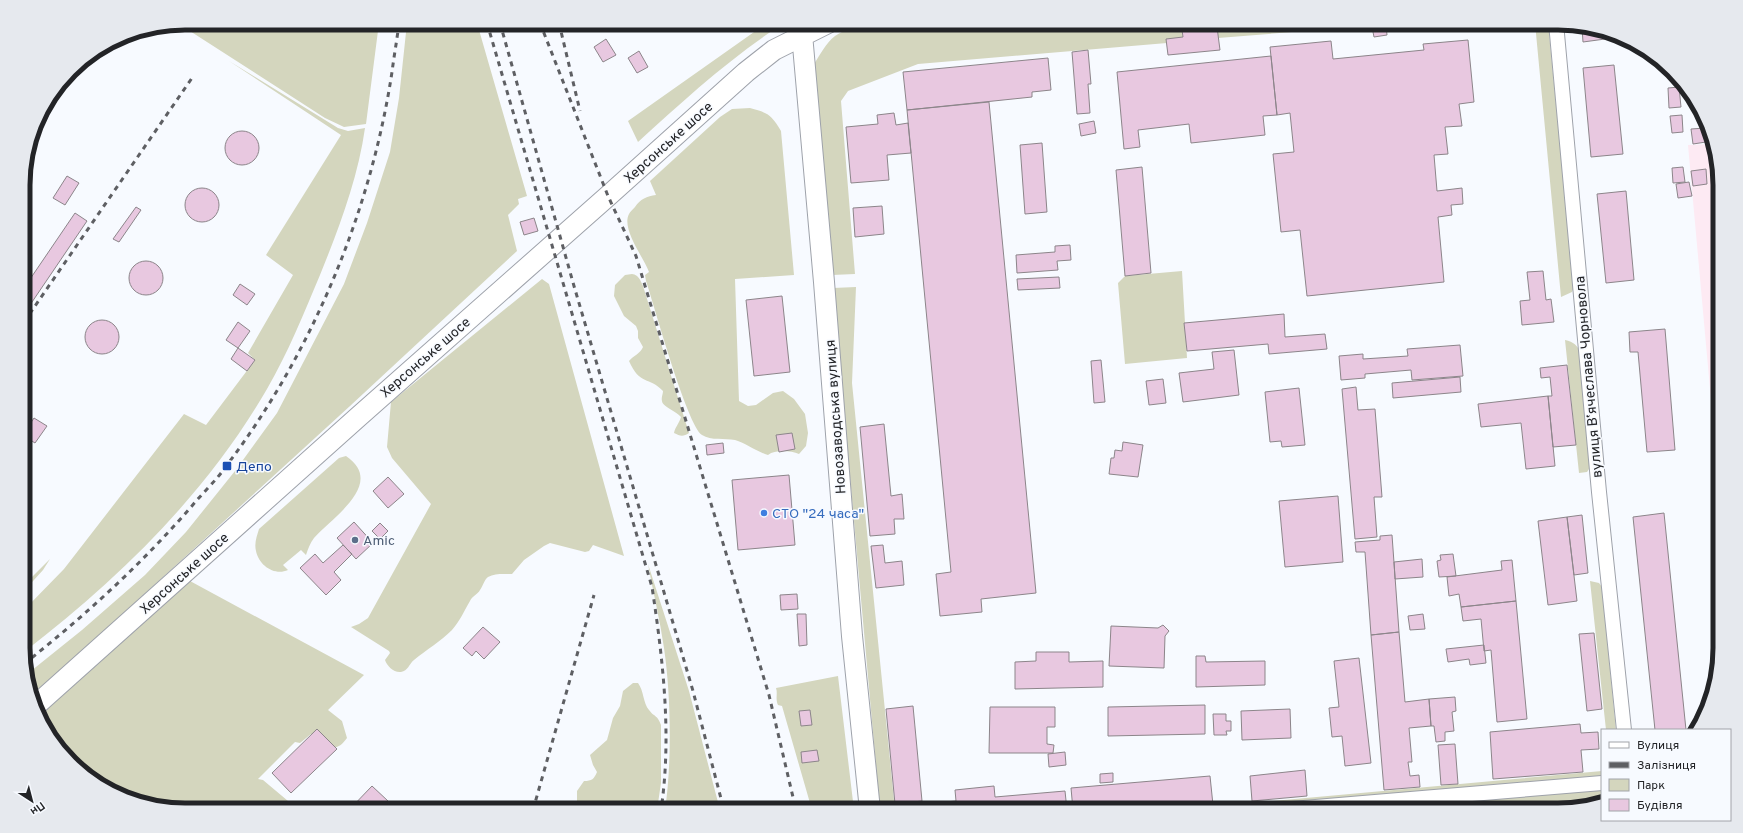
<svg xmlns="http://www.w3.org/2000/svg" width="1743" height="833" viewBox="0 0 1743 833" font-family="Overpass,sans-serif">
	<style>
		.education { fill: #fdeaf3 }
		.green { fill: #d4d6be }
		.building { fill: #e8c8e0; stroke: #8c858a }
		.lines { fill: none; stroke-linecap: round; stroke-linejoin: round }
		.street-casing { stroke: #9ea2aa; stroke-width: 16 }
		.secondary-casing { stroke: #9ea2aa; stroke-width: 22 }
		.street { stroke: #fff; stroke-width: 14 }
		.secondary { stroke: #fff; stroke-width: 20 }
		.rail { stroke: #5e5f63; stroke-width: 3; stroke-dasharray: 5 5; stroke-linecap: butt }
		.transit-dot { fill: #1a4fb4; stroke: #f7faff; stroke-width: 1.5 }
		.shop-dot { fill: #3f7fe0; stroke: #f7faff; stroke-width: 1.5 }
		.service-dot { fill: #5c6f8a; stroke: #f7faff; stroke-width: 1.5 }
		.labels { text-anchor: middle; stroke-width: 3; stroke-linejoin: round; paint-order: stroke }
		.street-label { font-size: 14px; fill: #232427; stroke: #f7faff }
		.transit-label { font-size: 14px; fill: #164399; stroke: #f7faff; text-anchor: start }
		.shop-label { font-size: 14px; fill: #366cbe; stroke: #f7faff; text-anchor: start }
		.service-label { font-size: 14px; fill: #4e5e75; stroke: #f7faff; text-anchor: start }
		.rim { fill: none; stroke: #232427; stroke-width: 5 }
	</style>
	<rect width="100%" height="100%" fill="#f7faff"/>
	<!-- education -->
	<path class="education" d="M1711 144 1719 164V399L1711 400 1688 145Z"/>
	<!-- green -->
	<path class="green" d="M185 23H379L366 124 344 127 325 118 179 24Z
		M407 23H477L527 196 518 199 519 204 508 215 517 251 350 406 32 697 26 675 82 630 145 575 186 532 235 471 277 413 344 284 367 223 390 152 399 98Z
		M767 23H784C731 57 684 100 638 142L628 121Z
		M906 23H1405L1218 38 1217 27 1182 30 1183 37 1167 43 918 64 848 91 841 101 855 274 832 275 814 64C820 55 826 43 835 36 854 23 883 25 906 23Z
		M1535 23H1548L1574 287 1572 292 1561 297Z
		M229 61 338 128 348 131 365 128C358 178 339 228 320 275 304 313 288 353 267 389 207 493 119 579 24 652V610L64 569 184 414 206 425 255 360 248 353 293 275 266 255 341 135Z
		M750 108C768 113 771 114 781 131L794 275 735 279 739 401 748 406 756 405 773 393 783 391 794 399 805 414 808 433 806 446 799 454C791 451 776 449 768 455 757 452 746 443 735 440 725 438 711 441 702 435 687 425 654 305 646 281L645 275 649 272C644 258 621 229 629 214 630 212 633 209 635 207 640 199 647 196 656 195L650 181 720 117 732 109Z
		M1182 271 1187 358 1125 364 1118 283 1125 276Z
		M632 274C639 275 640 280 643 286L689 433C683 437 680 436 674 433 675 427 679 424 681 417 677 412 662 406 662 401 661 398 663 394 663 391 649 376 640 386 629 361 633 356 641 353 643 347L638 338V331L636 326 624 316 614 296 615 285 625 275Z
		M542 279 549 284 624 556 593 545 589 551 585 552 550 543 544 546 524 560 512 574C504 574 495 573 488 577 484 580 483 586 480 590 478 594 472 596 470 601 464 611 460 621 452 630 441 641 426 650 414 660 409 664 408 671 401 672 394 673 387 666 385 660L390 653 389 651 351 627 359 624 368 618 431 504 392 458 387 447 391 402Z
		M856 287 852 383 895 810H880L833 288Z
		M1565 340C1574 342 1577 345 1581 353L1591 466 1587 472 1579 473Z
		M346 456C386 483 333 517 314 538 310 543 308 549 306 555L301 550 283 565 288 570C275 576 259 566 256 551 254 543 257 536 259 529L339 458Z
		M50 559 43 570 24 591V585Z
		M648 564 689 691 720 810H665C672 763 671 695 664 648 660 620 653 592 648 564Z
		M190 581 364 675 328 710 342 721 347 738C334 756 328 744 314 734H311L300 743 295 742 258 779 263 780 288 801V807L285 810H246L243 807 237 810H185L113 793 56 747 39 716Z
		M1590 581 1599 583 1602 587 1616 730H1606Z
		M838 676 854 810H812L782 706 778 705C775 698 778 694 776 688Z
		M633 683H638C644 691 643 703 649 710 655 718 657 714 661 725V783L657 810H577V791L584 781C592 781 594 779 597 772L593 765 590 755 607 740 613 718 620 706 623 691Z
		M1602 771V777L1223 810H1175Z
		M1602 787V797L1482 810H1335Z"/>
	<!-- building -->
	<path class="building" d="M1510 23H1527V25L1510 26Z
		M1386 25 1387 35 1374 37 1372 27Z
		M1217 27 1220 50 1168 55 1166 39 1183 37 1182 30Z
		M1582 28 1620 37 1583 42Z
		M606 39 616 55 603 62 594 47Z
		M1468 40 1474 102 1459 104 1462 126 1445 127 1448 154 1434 155 1437 191 1462 188 1463 204 1451 205 1452 215 1438 217 1444 282 1307 296 1300 230 1281 232 1273 154 1294 152 1290 113 1277 115 1270 47 1331 41 1333 59 1424 50 1423 44Z
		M1088 50 1091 84H1088L1090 113 1077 114 1072 52Z
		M639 51 648 67 637 73 628 58Z
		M1271 56 1277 115 1263 116 1265 135 1191 143 1189 124 1138 130 1140 147 1124 149 1117 72Z
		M1048 58 1051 90 1032 92V97L907 110 903 72Z
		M1614 65 1623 154 1591 157 1583 68Z
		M1679 87 1681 107 1669 108 1668 88Z
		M989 102 1036 593 981 599 982 612 940 616 936 574 951 572 907 110Z
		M894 113 896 125 908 123 911 153 887 155 889 180 851 183 846 127 878 124 877 115Z
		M1682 115 1683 132 1672 133 1670 116Z
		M1094 121 1096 133 1081 136 1079 124Z
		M1705 128 1706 142 1693 144 1691 129Z
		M225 148a17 17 0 1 1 34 0a17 17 0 1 1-34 0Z
		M1042 143 1047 212 1025 214 1020 145Z
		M1142 167 1151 273 1125 276 1116 170Z
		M1683 167 1685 182 1673 183 1672 168Z
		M1706 169 1707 184 1693 186 1691 171Z
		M67 176 79 183 65 205 53 198Z
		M1689 182 1692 196 1678 198 1676 184Z
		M185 205a17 17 0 1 1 34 0a17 17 0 1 1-34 0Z
		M1626 191 1634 280 1606 283 1597 194Z
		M882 206 884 234 855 237 853 208Z
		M136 207 141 210 119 242 113 239Z
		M75 213 87 221 30 305 24 301V288Z
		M534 218 538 231 524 235 520 222Z
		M1070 245 1071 260 1057 261 1058 270 1017 273 1016 255 1055 252V246Z
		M129 278a17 17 0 1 1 34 0a17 17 0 1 1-34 0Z
		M1543 271 1546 300 1551 299 1554 322 1522 325 1520 301 1530 300 1527 272Z
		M1059 277 1060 288 1018 290 1017 279Z
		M240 284 255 294 247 305 233 295Z
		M782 296 790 372 754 376 746 300Z
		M1284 314 1285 337 1325 334 1327 349 1269 354 1268 344 1187 351 1184 323Z
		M85 337a17 17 0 1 1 34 0a17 17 0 1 1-34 0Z
		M238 322 250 331 238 348 226 340Z
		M1665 329 1675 450 1647 452 1638 352H1630L1629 332Z
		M1460 345 1463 376 1412 380 1411 370 1365 374V378L1341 380 1339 356 1363 354V359L1408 356 1407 349Z
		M238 348 255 360 247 371 231 359Z
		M1234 350 1239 395 1183 402 1179 373 1214 369 1212 352Z
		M1101 360 1105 402 1094 403 1091 361Z
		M1567 365 1576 445 1553 447 1548 396H1552L1550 377 1541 378 1540 368Z
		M1460 377 1461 392 1393 398 1392 383Z
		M1163 379 1166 403 1149 405 1146 381Z
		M1356 387 1358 410 1375 409 1382 497H1374L1377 537 1355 539 1342 389Z
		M1299 388 1305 445 1282 447 1281 441 1270 442 1265 392Z
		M1548 396 1555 466 1526 469 1521 423 1481 427 1478 404Z
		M34 418 47 426 35 443 24 436V433Z
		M884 424 891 496 902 494 904 519H894L895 534 870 536 860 427Z
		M792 433 795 449 779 452 776 435Z
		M1123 442 1143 445 1138 477 1109 474 1111 458H1114L1115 450 1122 451Z
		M723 443 724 453 707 455 706 445Z
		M789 475 795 545 738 550 732 480Z
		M388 477 404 494 388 508 373 491Z
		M1720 488V551H1719L1713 489Z
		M1338 496 1343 562 1285 567 1279 501Z
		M1664 513 1686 730H1655L1633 517Z
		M1582 515 1588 573 1574 575 1567 517Z
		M1567 517 1577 601 1548 605 1538 521Z
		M354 522 373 543 356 559 337 538Z
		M380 523 388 531 380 539 372 531Z
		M1392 535 1399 632 1371 635 1365 552H1356L1355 542 1380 540V536Z
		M343 545 352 554 334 572 341 580 326 595 300 568 315 554 323 563Z
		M883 545 885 563 902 561 904 585 876 588 871 546Z
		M1453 554 1456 576 1439 577 1437 561 1441 560 1440 555Z
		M1422 559 1423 577 1395 579 1394 562Z
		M1512 560 1516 601 1461 607 1459 594 1449 596 1447 577 1502 570 1501 561Z
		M797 594 798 609 781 610 780 595Z
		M1516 601 1527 719 1497 722 1491 650 1484 651 1481 619 1463 621 1461 607Z
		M797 614H806L807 645 799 646Z
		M1423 614 1425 629 1410 630 1408 616Z
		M1163 625 1169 631 1165 636 1164 668 1109 666 1111 626 1158 628Z
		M483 627 500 642 484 659 476 651 472 656 463 648Z
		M1399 632 1405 702 1429 699 1431 726 1409 728 1412 762H1408L1410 776 1419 775 1420 787 1384 790 1371 635Z
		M1594 633 1602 709 1587 711 1579 634Z
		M1484 645 1486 663 1470 665 1469 659 1448 662 1446 649Z
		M1036 652H1069V662L1103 661V687L1015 689V662L1036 661Z
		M1196 656H1205L1206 662 1265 661V685L1196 687Z
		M1359 658 1371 763 1345 766 1342 736 1332 737 1329 708 1339 707 1334 661Z
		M1455 697 1456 711 1452 712 1454 731 1445 732V741L1436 742 1434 726H1431L1429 699Z
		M1205 705V734L1108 736V707Z
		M913 706 922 801 895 804 886 709Z
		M990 707H1055V727H1047V744L1054 745 1053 753H989Z
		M1290 709 1291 738 1242 740 1241 711Z
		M810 710 812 725 801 726 799 711Z
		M1213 714H1226V721H1231V731H1226L1227 735H1214Z
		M1580 724 1581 733 1598 732 1599 749 1581 750 1583 772 1493 779 1490 732Z
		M317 729 337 749 291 793 272 773Z
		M1455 744 1458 784 1441 785 1438 745Z
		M817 750 819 761 802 763 801 752Z
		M1065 752 1066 765 1049 767 1048 754Z
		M1305 770 1307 796 1252 801 1250 776Z
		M1113 773V782L1100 783V774Z
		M1210 776 1213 805 1161 810H1073L1071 788Z
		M372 786 388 801 380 810H349Z
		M994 786 995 797 1065 791 1067 810H925L924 804 956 801 955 790Z
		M1565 802V810H1528V805Z"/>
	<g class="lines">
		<defs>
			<path id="street" d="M1556 23 1599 492 1624 730
				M1280 810 1602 783"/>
			<path id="secondary" d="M801 23 824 282 852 636 870 810
				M34 707 357 418 608 196 746 72 774 50 828 23"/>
		</defs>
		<!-- street casing -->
		<use href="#street" class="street-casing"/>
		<!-- secondary casing -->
		<use href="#secondary" class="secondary-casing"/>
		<!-- street -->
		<use href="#street" class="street"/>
		<!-- secondary -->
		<use href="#secondary" class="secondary"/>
		<!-- rail -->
		<path class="rail" d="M487 23 652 587C663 660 672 736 661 810
			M500 23 574 286 693 691 724 810
			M540 23 608 196 636 256 769 695 796 810
			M559 23 580 111
			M24 322 192 78
			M24 664C87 614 145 561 197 500 207 489 218 478 227 465 312 353 371 211 392 72 394 56 397 40 399 23
			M533 810 594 595"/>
	</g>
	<!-- markers -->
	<rect class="transit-dot" x="222" y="461" width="10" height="10" rx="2"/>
	<circle class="shop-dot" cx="764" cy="513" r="4"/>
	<circle class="service-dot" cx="355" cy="540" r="4"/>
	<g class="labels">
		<!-- street labels -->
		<g class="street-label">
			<text transform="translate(668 142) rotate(-42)" y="5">Херсонське шосе</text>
			<text transform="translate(425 357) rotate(-41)" y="5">Херсонське шосе</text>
			<text transform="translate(1588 377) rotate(-95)" y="5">вулиця Вʼячеслава Чорновола</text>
			<text transform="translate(835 417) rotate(-94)" y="5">Новозаводська вулиця</text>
			<text transform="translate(184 573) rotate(-42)" y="5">Херсонське шосе</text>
		</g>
		<!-- transit labels -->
		<g class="transit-label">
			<text x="236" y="471">Депо</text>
		</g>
		<!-- shop labels -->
		<g class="shop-label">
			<text x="772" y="518">СТО "24 часа"</text>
		</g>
		<!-- service labels -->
		<g class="service-label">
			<text x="363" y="545">Amic</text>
		</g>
	</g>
	<!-- crop -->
	<path d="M0 0H1743V833H0ZM185 30H1558A155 155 0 0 1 1713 185V648A155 155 0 0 1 1558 803H185A155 155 0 0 1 30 648V185A155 155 0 0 1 185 30Z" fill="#e6e9ee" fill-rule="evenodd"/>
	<path class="rim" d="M185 30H1558A155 155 0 0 1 1713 185V648A155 155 0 0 1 1558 803H185A155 155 0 0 1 30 648V185A155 155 0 0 1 185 30Z"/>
	<!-- legend -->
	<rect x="1601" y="729" width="130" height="92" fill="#f7faff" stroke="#a2a4a9"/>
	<rect x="1609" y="742" width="20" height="6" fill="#ffffff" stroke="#a2a4a9"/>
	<text x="1637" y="749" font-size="12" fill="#232427">Вулиця</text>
	<rect x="1609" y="762" width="20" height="6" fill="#5e5f63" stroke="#a2a4a9"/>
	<text x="1637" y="769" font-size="12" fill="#232427">Залізниця</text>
	<rect x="1609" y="779" width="20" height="12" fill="#d4d6be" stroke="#a2a4a9"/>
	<text x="1637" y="789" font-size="12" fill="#232427">Парк</text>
	<rect x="1609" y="799" width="20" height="12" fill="#e8c8e0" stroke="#a2a4a9"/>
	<text x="1637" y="809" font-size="12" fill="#232427">Будівля</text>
	<!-- north arrow -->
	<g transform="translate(32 801) rotate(144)" stroke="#f7faff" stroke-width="3" paint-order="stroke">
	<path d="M0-3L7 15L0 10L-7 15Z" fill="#232427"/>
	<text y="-6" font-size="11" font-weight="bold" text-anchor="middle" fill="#232427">Пн</text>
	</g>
</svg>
